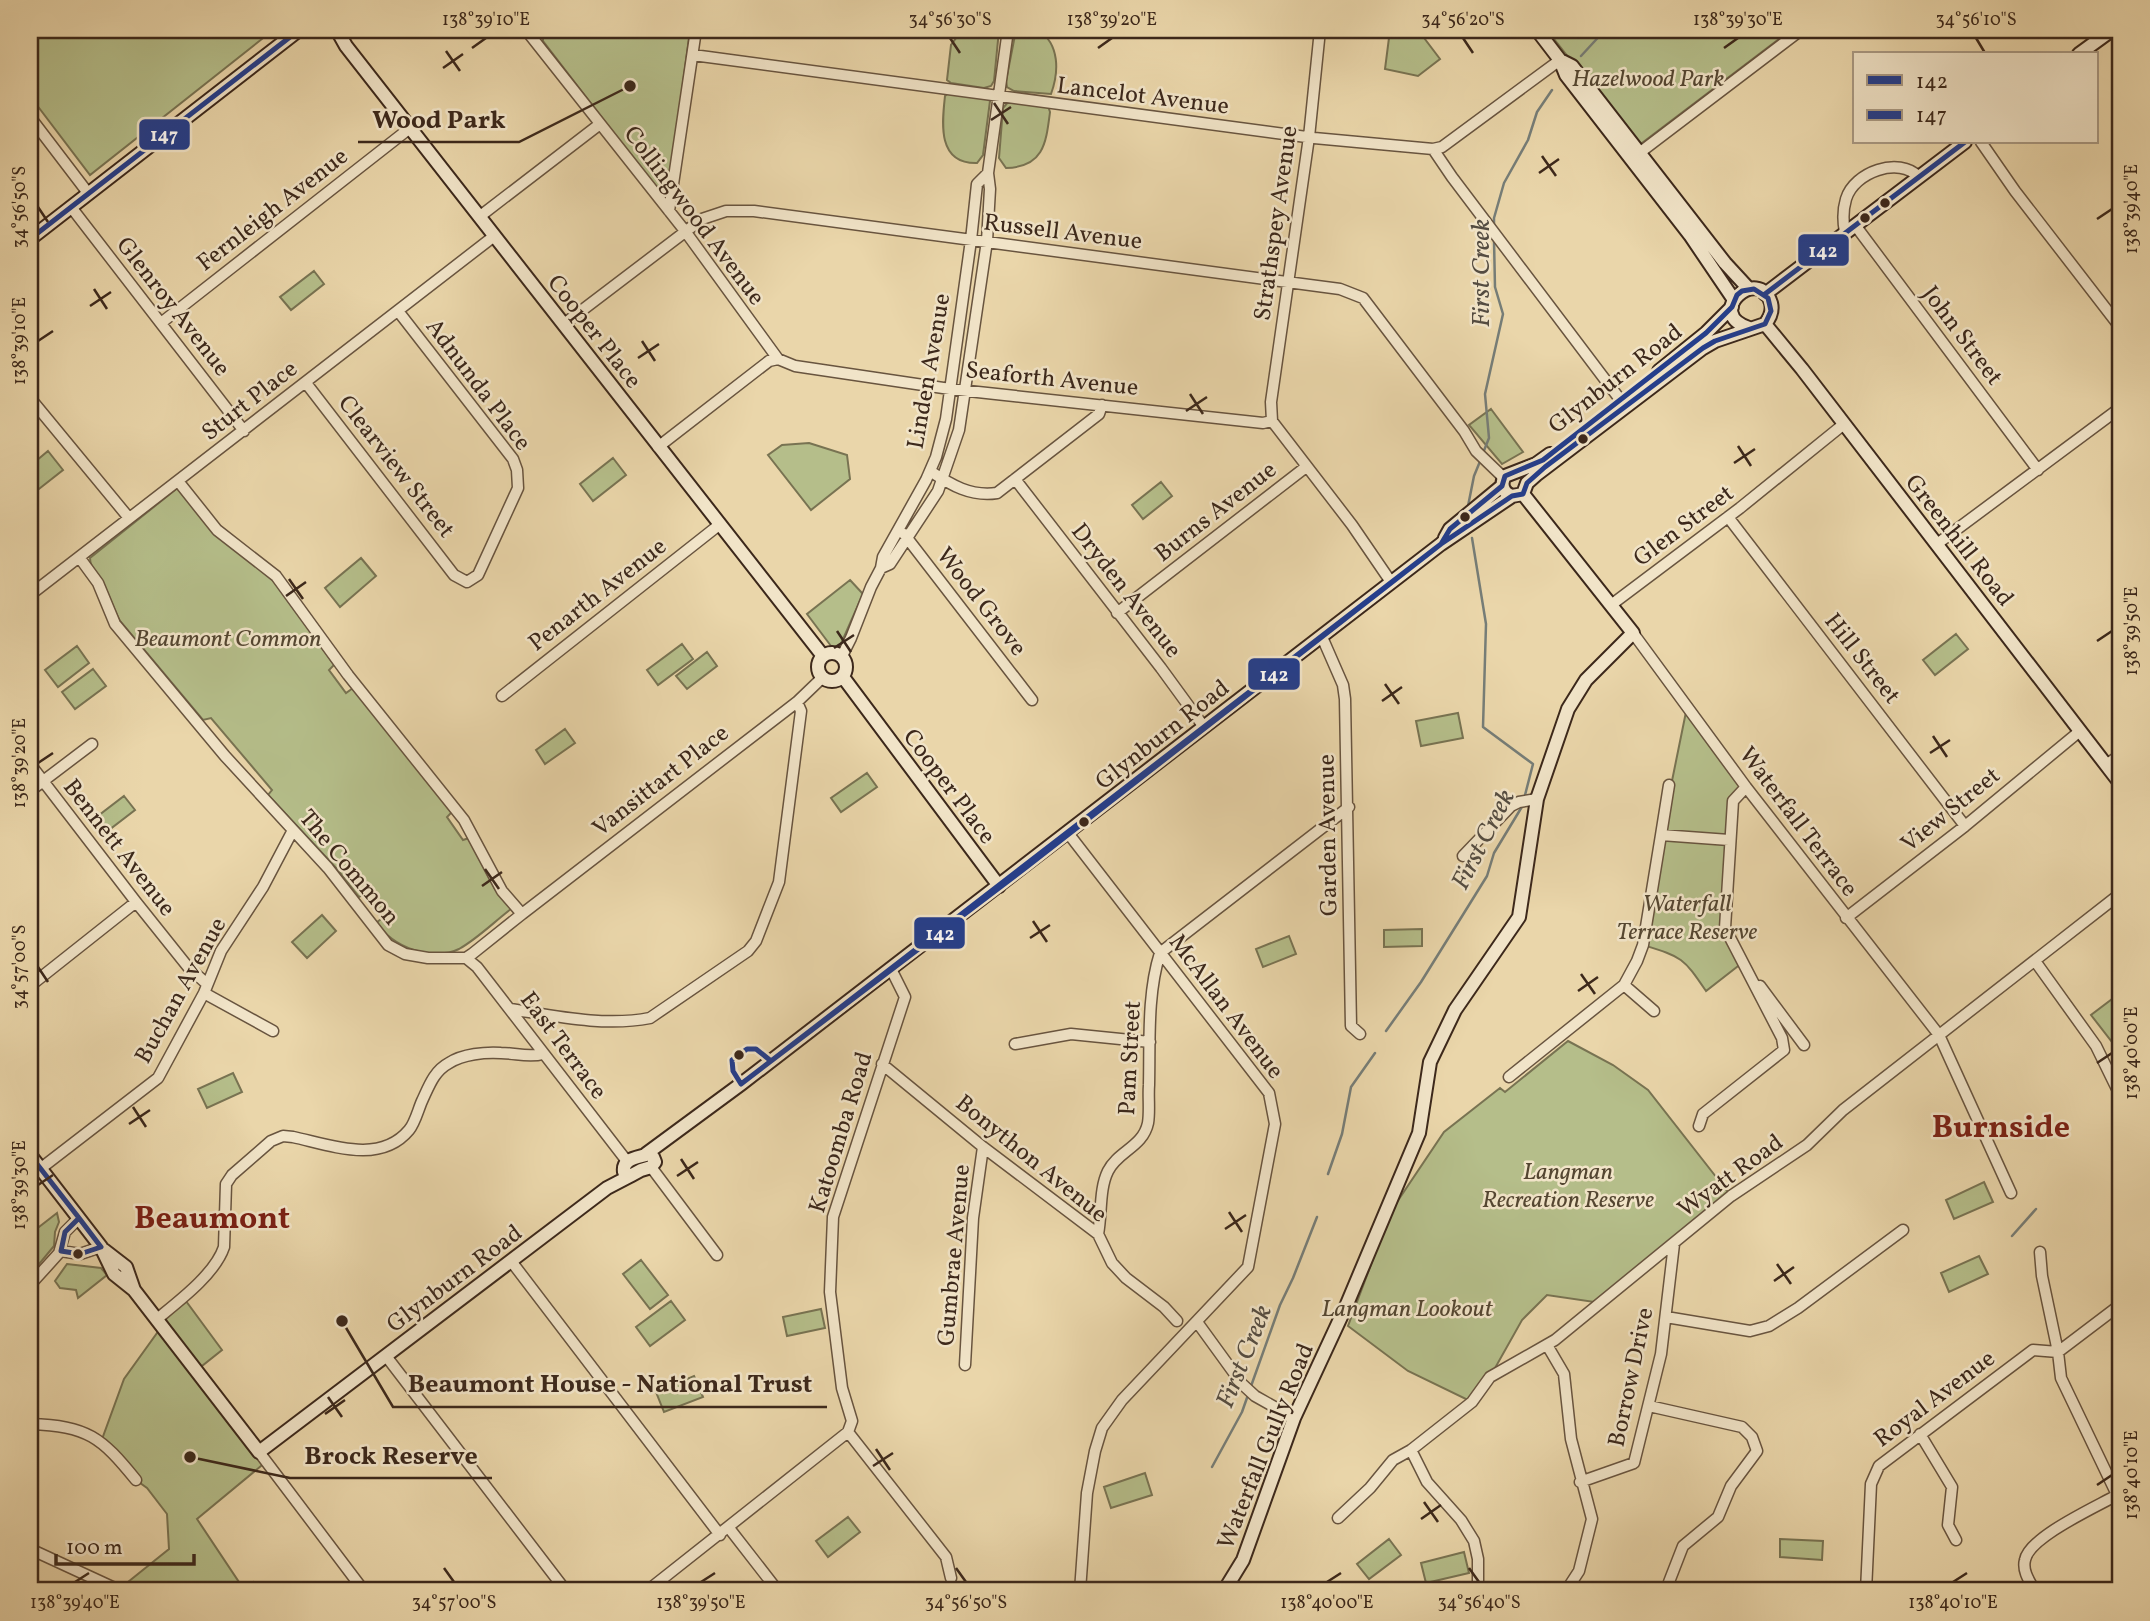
<svg xmlns="http://www.w3.org/2000/svg" width="2150" height="1621" viewBox="0 0 2150 1621" font-family="Vollkorn,serif">
	<style>
		.green { fill: #b5be8a; stroke: #787352; stroke-width: 2 }
		.lines { fill: none; stroke-linecap: round; stroke-linejoin: round }
		.stream { stroke: #767d77; stroke-width: 2.5 }
		.street-casing { stroke: #68543f; stroke-width: 13 }
		.secondary-casing { stroke: #3c281b; stroke-width: 16 }
		.street { stroke: #f1e4c8; stroke-width: 10 }
		.secondary { stroke: #f1e4c8; stroke-width: 12 }
		.bus-1-casing { stroke: #f1e4c8; stroke-width: 10 }
		.bus-2-casing { stroke: #f1e4c8; stroke-width: 10 }
		.bus-1 { stroke: #243e8c; stroke-width: 5 }
		.bus-2 { stroke: #243e8c; stroke-width: 5 }
		.ticks { fill: none; stroke: #3c281b; stroke-width: 2.5 }
		.bus-dot { fill: #3c281b; stroke: #f1e4c8; stroke-width: 2.5 }
		.labels { text-anchor: middle; stroke-width: 5; stroke-linejoin: round; paint-order: stroke }
		.park-label { font-size: 24px; font-style: italic; fill: #544631; stroke: #f1e4c8 }
		.street-label { font-size: 24px; fill: #3c281b; stroke: #f1e4c8 }
		.water-label { font-size: 26px; font-style: italic; fill: #544c41; stroke: #f1e4c8 }
		.district-label { font-size: 32px; font-weight: bold; fill: #7a1f14; stroke: #f1e4c8 }
		.leader { fill: none; stroke: #3c281b; stroke-width: 2.5 }
		.callout-dot { fill: #3c281b; stroke: #f1e4c8; stroke-width: 2.5 }
		.callout-label { font-size: 26px; text-anchor: middle; font-weight: bold; fill: #3c281b; stroke: #f1e4c8; stroke-width: 5; stroke-linejoin: round; paint-order: stroke }
		.line-badge { stroke: #f1e4c8; stroke-width: 2.5 }
		.badge-label { font-size: 19px; text-anchor: middle; font-weight: bold; fill: #fff }
		.neatline { fill: none; stroke: #3c281b; stroke-width: 2.5 }
		.ticks-label { font-size: 18px; text-anchor: middle; fill: #3c281b }
	</style>
	<rect width="100%" height="100%" fill="#ead6aa"/>
	<filter id="stains"><feTurbulence type="fractalNoise" baseFrequency=".00286" numOctaves="4"/><feColorMatrix values="0 0 0 0 .2 0 0 0 0 .09 0 0 0 0 .02 0 0 0 .5 -.17"/></filter>
	<radialGradient id="worn" r=".72"><stop offset=".6" stop-color="#630" stop-opacity="0"/><stop offset="1" stop-color="#630" stop-opacity=".3"/></radialGradient>
	<!-- green -->
	<path class="green" d="M30 30H271L272 31 90 175 30 96Z
		M546 30H690L669 191 659 192 543 41V33Z
		M962 30H999L994 81 991 86 984 88 951 83 947 80 951 45Z
		M1016 30H1038C1060 44 1059 72 1051 94L1014 91 1007 87 1006 81Z
		M1390 30H1418L1440 59 1418 76 1385 69Z
		M1547 30H1791L1638 146Z
		M948 93 986 98 990 101 983 155 977 163C937 164 942 123 945 96Z
		M1009 101 1048 106 1050 112C1046 143 1044 167 1006 168L999 158 1003 108Z
		M314 271 324 284 291 310 280 297Z
		M1491 409 1523 452 1502 464 1469 425Z
		M809 443 847 455 850 479 811 510 768 455 782 445Z
		M48 451 63 470 30 496V466Z
		M613 458 626 475 593 501 580 484Z
		M1161 482 1172 496 1143 519 1132 505Z
		M180 486 215 534 266 573 283 591 334 665 329 670 346 693 353 688 452 812 447 817 463 840 469 838 495 889 511 909C494 922 477 939 459 949 433 962 390 947 377 922L384 917 366 893 359 897 337 869 268 795 272 790 211 718 203 720 120 621C112 607 109 592 100 578 95 571 90 567 90 558Z
		M361 558 376 576 340 607 325 588Z
		M850 580 863 594 840 646 834 650 807 614Z
		M1956 634 1968 649 1935 675 1923 660Z
		M682 644 693 659 658 685 647 670Z
		M77 646 89 663 58 687 45 670Z
		M707 652 717 666 687 689 676 676Z
		M93 669 106 686 75 709 62 692Z
		M1687 707 1746 787 1733 802 1725 928 1742 963 1706 991C1683 957 1682 957 1643 945L1661 835Z
		M1458 713 1463 738 1421 746 1416 721Z
		M565 729 575 743 545 764 536 750Z
		M867 773 877 787 841 812 831 798Z
		M124 796 135 810 105 833 94 819Z
		M322 915 336 931 307 958 292 942Z
		M1422 929V946L1384 947V930Z
		M1289 936 1296 954 1263 967 1256 949Z
		M2120 993V1035L2112 1042 2091 1015Z
		M1568 1041 1613 1065 1648 1090 1731 1196 1601 1303 1547 1295 1522 1320 1490 1377 1472 1402 1408 1371 1348 1326 1391 1211 1444 1132 1500 1088 1505 1092Z
		M233 1073 242 1092 207 1108 198 1089Z
		M1984 1182 1993 1202 1954 1219 1946 1200Z
		M57 1213 59 1222 55 1232 54 1246 30 1275V1234Z
		M1979 1256 1988 1274 1949 1292 1941 1273Z
		M641 1260 668 1295 650 1309 623 1274Z
		M67 1264 101 1268 107 1275 78 1298 76 1290 60 1288 55 1281Z
		M183 1297 222 1350 197 1370 267 1461 197 1519 241 1585 253 1582 256 1591 118 1590 169 1549 167 1514 147 1488 136 1480 101 1442 124 1379 162 1326 157 1319Z
		M671 1301 685 1320 650 1346 636 1327Z
		M821 1309 825 1328 787 1336 783 1317Z
		M694 1376 703 1397 664 1412 656 1392Z
		M1145 1473 1152 1495 1111 1508 1104 1487Z
		M848 1517 860 1532 828 1557 816 1541Z
		M1389 1539 1401 1555 1369 1579 1357 1564Z
		M1780 1539 1823 1541 1822 1560 1780 1557Z
		M1464 1552 1469 1573 1426 1583 1421 1563Z"/>
	<g class="lines">
		<!-- stream -->
		<path class="stream" d="M1581 56 1605 30
			M1494 226V218L1504 183 1528 140 1537 112 1552 90
			M1483 453 1489 438 1485 394 1503 314 1495 287 1494 240
			M1468 506 1474 476 1481 459
			M1472 538 1486 624 1483 727 1533 764 1524 799
			M1386 1031 1421 982 1464 913 1487 876 1494 853 1523 805
			M1328 1174 1342 1134 1351 1087 1375 1053
			M2012 1236 2036 1209
			M1250 1389 1280 1305 1293 1278 1317 1217
			M1212 1467 1242 1412 1248 1395"/>
		<defs>
			<path id="street" d="M526 30 685 231 778 359
				M693 55 1314 138 1433 149 1442 147 1560 60
				M30 117 88 193
				M1981 142 2015 191 2120 327
				M1433 149 1452 177 1625 406
				M1634 157 1801 30
				M71 207 244 431
				M669 211 696 30
				M479 217 600 124
				M1855 225 2038 470
				M1845 232C1843 222 1843 209 1846 199 1854 172 1899 156 1919 177
				M161 323 410 128
				M564 324 702 219 726 211H754L1340 289 1363 298 1464 431 1476 451 1504 478
				M306 383 454 575 467 582 478 575 518 488 517 470 513 459 398 311
				M30 398 129 518
				M1272 421 1271 402 1309 137 1320 30
				M658 447 769 361 778 359 795 366 950 389 1263 423 1272 421 1352 525 1391 582
				M930 471C951 485 971 497 997 493L1099 414 1102 405
				M1015 479 1161 668 1204 727
				M1728 517 1965 826
				M904 534 1032 700
				M1937 544 2120 408
				M79 557 98 583 115 624 225 756 328 868 388 945 405 954 428 958H466L472 954 522 914 502 891 464 820 348 675 276 576 217 530 178 481
				M881 568 890 564 938 491 959 430 987 241 990 189 988 173 1008 30
				M30 595 493 237
				M1611 605 1740 508 1844 424
				M1117 613 1306 467
				M1633 633 1746 787 1939 1035 2011 1193
				M1322 637 1343 685 1345 699 1351 1026 1360 1034
				M842 656 851 638 871 587 881 568 883 557 926 480 936 457 946 419 971 240 977 184 988 173
				M502 696 719 525
				M30 764 136 902 188 967 207 984
				M2106 765 2120 755
				M30 791 92 744
				M1068 833 1269 1093 1275 1124 1248 1267 1122 1400 1102 1428 1095 1451 1087 1493 1080 1591
				M1661 835 1669 785
				M1463 856 1511 806 1519 802 1537 799
				M522 914 797 702 822 678
				M1846 918 1965 826 2080 731
				M466 958 477 967 626 1160
				M2035 961 2096 1046 2120 1095
				M1624 985 1654 1011
				M30 986 136 902
				M1760 986 1804 1045
				M204 993 273 1031
				M510 1009C555 1016 605 1027 650 1018L748 951 756 941 779 882 801 711 797 702
				M1015 1044 1071 1034 1150 1042
				M882 1064 983 1147 1098 1234 1112 1263 1126 1278 1164 1307 1177 1321
				M1509 1077 1624 985 1637 961 1643 945 1661 835 1729 840
				M1699 1126 1703 1114 1784 1050 1782 1038 1725 928 1733 801 1746 787
				M651 1167 717 1255
				M40 1169 158 1078 204 993 221 951 263 887 293 830
				M1098 1234C1102 1214 1099 1189 1108 1171 1118 1151 1143 1147 1148 1123 1150 1111 1148 1097 1149 1085 1150 1042 1147 994 1160 953L1349 807
				M61 1251 80 1254 101 1247
				M2040 1252 2042 1276 2058 1352 2061 1378 2120 1501
				M511 1261 720 1535
				M30 1285 59 1253 65 1232 79 1218
				M1666 1317 1750 1331 1769 1326 1798 1308 1903 1230
				M157 1319C179 1301 215 1274 224 1247L226 1184 232 1175 271 1141 283 1136 293 1137C330 1145 380 1165 409 1130 415 1123 418 1110 422 1101 429 1086 434 1071 449 1063 463 1054 485 1052 501 1053 516 1053 528 1058 543 1054
				M1197 1322 1242 1384 1255 1396 1294 1418
				M1547 1345 1564 1374 1571 1439 1592 1519 1579 1571 1566 1591
				M386 1356 566 1591
				M965 1365 973 1218 983 1147
				M1649 1406 1742 1427 1752 1437 1757 1451 1731 1486 1718 1517 1683 1546 1669 1582
				M30 1424C88 1426 101 1437 136 1480
				M848 1432 946 1557 951 1578
				M1920 1434 1952 1487 1948 1525 1956 1540
				M1411 1450 1427 1482 1461 1520 1474 1541 1478 1559V1591
				M259 1452 364 1591
				M1580 1482 1634 1463 1661 1354 1674 1244
				M1338 1518 1370 1488 1393 1460 1411 1450 1472 1402 1490 1377 1555 1340 1731 1196 1807 1145 1843 1110 2120 894
				M729 1528 778 1591
				M30 1549 121 1591
				M647 1591 848 1432 852 1421 842 1388 830 1292 833 1217 905 997 891 969
				M1866 1591 1871 1484 1879 1466 2033 1350 2058 1352 2120 1305
				M2035 1591C2030 1582 2022 1571 2025 1560 2029 1537 2096 1507 2117 1495"/>
			<path id="secondary" d="M337 30 346 46 823 656
				M1537 30 1560 60 1566 75 1690 235 1734 300
				M2079 54 2112 30
				M1560 60 1572 66 1725 263 1749 289
				M30 239 299 30
				M1765 294 1965 142
				M1765 324 1802 369 2120 783
				M1659 371 1706 333 1732 307
				M1512 496C1503 493 1500 484 1505 476L1536 464 1550 454
				M1445 538 1450 529 1502 486
				M818 667a14 14 0 1 1 28 0a14 14 0 1 1-28 0Z
				M843 677 999 886
				M646 1154 741 1084 1441 544 1512 496 1523 494 1527 483 1536 475 1703 348 1715 341 1765 324C1770 318 1773 311 1771 303 1759 264 1703 313 1749 328
				M649 1154 653 1157 655 1162 651 1167 641 1170 630 1176 624 1172C622 1158 638 1158 649 1154Z
				M30 1155 101 1247 114 1274 134 1290 259 1452 607 1188 630 1176
				M104 1250 126 1267 134 1290
				M1224 1591 1243 1560 1294 1418 1347 1304 1419 1133 1430 1062 1455 1010 1519 917 1537 799 1568 709 1586 680 1633 633 1523 494"/>
		</defs>
		<!-- street casing -->
		<use href="#street" class="street-casing"/>
		<!-- secondary casing -->
		<use href="#secondary" class="secondary-casing"/>
		<!-- street -->
		<use href="#street" class="street"/>
		<!-- secondary -->
		<use href="#secondary" class="secondary"/>
		<defs>
			<path id="bus-1" d="M1754 289 1768 298 1771 311 1765 324 1715 341 1703 348 1545 467 1527 483 1523 494 1512 496 1441 544 1450 529 1502 486 1505 476 1543 460 1706 333 1732 307 1737 295 1742 291Z
				M1765 294 1965 142
				M747 1049H756L771 1061 741 1084 733 1071 732 1060Z
				M771 1061 1024 869 1441 544
				M771 1061 1441 544"/>
			<path id="bus-2" d="M30 239 299 30
				M30 1155 79 1218
				M79 1218 101 1247 80 1254 61 1251 65 1232Z"/>
		</defs>
		<!-- bus-1 casing -->
		<use href="#bus-1" class="bus-1-casing"/>
		<!-- bus-2 casing -->
		<use href="#bus-2" class="bus-2-casing"/>
		<!-- bus-1 -->
		<use href="#bus-1" class="bus-1"/>
		<!-- bus-2 -->
		<use href="#bus-2" class="bus-2"/>
	</g>
	<!-- ticks -->
	<path class="ticks" d="M950 38 960 53M1463 38 1473 53M1976 38 1985 53M472 48 486 38M1098 48 1112 38M1724 48 1738 38M446 51 460 71M443 68 463 54M994 103 1008 124M991 120 1011 107M1542 156 1556 176M1539 173 1559 159M38 207 48 222M2097 219 2112 209M94 289 107 309M90 306 111 292M38 341 53 331M642 341 655 361M638 358 659 344M1190 394 1203 414M1186 411 1207 397M1738 446 1751 466M1734 463 1755 449M289 579 303 599M286 596 306 582M837 631 851 652M2097 641 2112 631M834 648 854 635M1385 684 1399 704M1382 701 1402 687M1933 736 1947 757M1930 753 1950 740M38 763 53 753M485 869 499 889M482 886 502 872M1033 921 1047 942M1030 938 1050 925M38 967 48 982M1581 974 1595 994M1578 991 1598 977M2097 1063 2112 1053M133 1107 146 1127M129 1124 150 1110M681 1159 694 1179M677 1176 698 1162M38 1185 53 1175M1229 1212 1242 1232M1225 1229 1246 1215M1777 1264 1791 1284M1774 1281 1794 1267M328 1397 342 1417M325 1414 345 1400M876 1449 890 1470M873 1466 893 1453M2097 1485 2112 1475M1424 1502 1438 1522M1421 1519 1441 1505M444 1568 454 1582M956 1568 966 1582M1469 1568 1479 1582M75 1582 89 1573M701 1582 715 1573M1327 1582 1341 1573M1953 1582 1967 1573"/>
	<!-- markers -->
	<g class="bus-dot">
		<circle cx="1885" cy="203" r="6"/>
		<circle cx="1865" cy="218" r="6"/>
		<circle cx="1583" cy="439" r="6"/>
		<circle cx="1465" cy="517" r="6"/>
		<circle cx="1084" cy="822" r="6"/>
		<circle cx="739" cy="1055" r="6"/>
		<circle cx="78" cy="1254" r="6"/>
	</g>
	<g class="labels">
		<!-- park labels -->
		<g class="park-label">
			<text x="1648" y="86">Hazelwood Park</text>
			<text x="228" y="646">Beaumont Common</text>
			<text x="1687" y="911">Waterfall<tspan x="1687" dy="28">Terrace Reserve</tspan></text>
			<text x="1568" y="1179">Langman<tspan x="1568" dy="28">Recreation Reserve</tspan></text>
			<text x="1407" y="1316">Langman Lookout</text>
		</g>
		<!-- street labels -->
		<g class="street-label">
			<text transform="translate(1143 95) rotate(7)" y="8">Lancelot Avenue</text>
			<text transform="translate(272 209) rotate(-38)" y="8">Fernleigh Avenue</text>
			<text transform="translate(695 215) rotate(53)" y="8">Collingwood Avenue</text>
			<text transform="translate(1275 223) rotate(-82)" y="8">Strathspey Avenue</text>
			<text transform="translate(1063 231) rotate(7)" y="8">Russell Avenue</text>
			<text transform="translate(174 306) rotate(52)" y="8">Glenroy Avenue</text>
			<text transform="translate(595 331) rotate(52)" y="8">Cooper Place</text>
			<text transform="translate(1963 335) rotate(53)" y="8">John Street</text>
			<text transform="translate(928 371) rotate(-80)" y="8">Linden Avenue</text>
			<text transform="translate(1052 378) rotate(6)" y="8">Seaforth Avenue</text>
			<text transform="translate(1615 378) rotate(-38)" y="8">Glynburn Road</text>
			<text transform="translate(479 384) rotate(53)" y="8">Adnunda Place</text>
			<text transform="translate(249 400) rotate(-38)" y="8">Sturt Place</text>
			<text transform="translate(397 466) rotate(52)" y="8">Clearview Street</text>
			<text transform="translate(1215 511) rotate(-38)" y="8">Burns Avenue</text>
			<text transform="translate(1683 525) rotate(-37)" y="8">Glen Street</text>
			<text transform="translate(1960 540) rotate(52)" y="8">Greenhill Road</text>
			<text transform="translate(1127 590) rotate(52)" y="8">Dryden Avenue</text>
			<text transform="translate(597 594) rotate(-38)" y="8">Penarth Avenue</text>
			<text transform="translate(982 601) rotate(52)" y="8">Wood Grove</text>
			<text transform="translate(1863 658) rotate(52)" y="8">Hill Street</text>
			<text transform="translate(1162 734) rotate(-38)" y="8">Glynburn Road</text>
			<text transform="translate(660 780) rotate(-38)" y="8">Vansittart Place</text>
			<text transform="translate(950 786) rotate(53)" y="8">Cooper Place</text>
			<text transform="translate(1950 809) rotate(-39)" y="8">View Street</text>
			<text transform="translate(1799 821) rotate(53)" y="8">Waterfall Terrace</text>
			<text transform="translate(1327 835) rotate(-91)" y="8">Garden Avenue</text>
			<text transform="translate(120 847) rotate(52)" y="8">Bennett Avenue</text>
			<text transform="translate(350 867) rotate(50)" y="8">The Common</text>
			<text transform="translate(180 990) rotate(-61)" y="8">Buchan Avenue</text>
			<text transform="translate(1227 1006) rotate(53)" y="8">McAllan Avenue</text>
			<text transform="translate(564 1045) rotate(53)" y="8">East Terrace</text>
			<text transform="translate(1129 1058) rotate(-87)" y="8">Pam Street</text>
			<text transform="translate(840 1132) rotate(-73)" y="8">Katoomba Road</text>
			<text transform="translate(1032 1158) rotate(39)" y="8">Bonython Avenue</text>
			<text transform="translate(1730 1175) rotate(-36)" y="8">Wyatt Road</text>
			<text transform="translate(953 1255) rotate(-85)" y="8">Gumbrae Avenue</text>
			<text transform="translate(454 1278) rotate(-37)" y="8">Glynburn Road</text>
			<text transform="translate(1630 1377) rotate(-78)" y="8">Borrow Drive</text>
			<text transform="translate(1934 1398) rotate(-37)" y="8">Royal Avenue</text>
			<text transform="translate(1265 1446) rotate(-68)" y="8">Waterfall Gully Road</text>
		</g>
		<!-- water labels -->
		<g class="water-label">
			<text transform="translate(1480 273) rotate(-90)" y="9">First Creek</text>
			<text transform="translate(1482 839) rotate(-63)" y="9">First Creek</text>
			<text transform="translate(1243 1356) rotate(-68)" y="9">First Creek</text>
		</g>
		<!-- district labels -->
		<g class="district-label">
			<text x="2001" y="1137">Burnside</text>
			<text x="212" y="1228">Beaumont</text>
		</g>
	</g>
	<!-- callouts -->
	<path class="leader" d="M630 86L519 142H358M342 1321L393 1407H827M190 1457L290 1478H492"/>
	<g class="callout-dot">
		<circle cx="630" cy="86" r="7"/>
		<circle cx="342" cy="1321" r="7"/>
		<circle cx="190" cy="1457" r="7"/>
	</g>
	<g class="callout-label">
		<text x="439" y="128">Wood Park</text>
		<text x="610" y="1392">Beaumont House - National Trust</text>
		<text x="391" y="1464">Brock Reserve</text>
	</g>
	<g class="line-badge">
		<rect x="138" y="118" width="53" height="33" rx="7" fill="#243e8c"/>
		<rect x="1797" y="233" width="53" height="34" rx="7" fill="#243e8c"/>
		<rect x="1247" y="657" width="54" height="34" rx="7" fill="#243e8c"/>
		<rect x="913" y="916" width="53" height="34" rx="7" fill="#243e8c"/>
	</g>
	<g class="badge-label">
		<text x="164" y="141">147</text>
		<text x="1823" y="257">142</text>
		<text x="1274" y="681">142</text>
		<text x="940" y="940">142</text>
	</g>
	<!-- margin -->
	<rect width="2150" height="1621" fill="none" stroke="#ead6aa" stroke-width="77"/>
	<!-- legend -->
	<rect x="1853" y="52" width="245" height="91" fill="#f1e4c8" stroke="#a99983" stroke-width="2"/>
	<rect x="1867" y="75" width="35" height="10" fill="#243e8c" stroke="#a99983" stroke-width="2"/>
	<text x="1916" y="88" font-size="21" fill="#3c281b">142</text>
	<rect x="1867" y="110" width="35" height="10" fill="#243e8c" stroke="#a99983" stroke-width="2"/>
	<text x="1916" y="122" font-size="21" fill="#3c281b">147</text>
	<!-- scale -->
	<path d="M56 1554v10h138v-10" fill="none" stroke="#3c281b" stroke-width="3.5"/>
	<text x="66" y="1554" font-size="21" fill="#3c281b" stroke="#f1e4c8" stroke-width="5" paint-order="stroke">100 m</text>
	<rect x="38" y="38" width="2074" height="1544" class="neatline"/>
	<g class="ticks-label">
		<text x="486" y="25">138°39'10"E</text>
		<text x="950" y="25">34°56'30"S</text>
		<text x="1112" y="25">138°39'20"E</text>
		<text x="1463" y="25">34°56'20"S</text>
		<text x="1738" y="25">138°39'30"E</text>
		<text x="1976" y="25">34°56'10"S</text>
		<text transform="translate(19 207) rotate(-90)" y="6">34°56'50"S</text>
		<text transform="translate(2131 209) rotate(-90)" y="6">138°39'40"E</text>
		<text transform="translate(19 341) rotate(-90)" y="6">138°39'10"E</text>
		<text transform="translate(2131 631) rotate(-90)" y="6">138°39'50"E</text>
		<text transform="translate(19 763) rotate(-90)" y="6">138°39'20"E</text>
		<text transform="translate(19 967) rotate(-90)" y="6">34°57'00"S</text>
		<text transform="translate(2131 1053) rotate(-90)" y="6">138°40'00"E</text>
		<text transform="translate(19 1185) rotate(-90)" y="6">138°39'30"E</text>
		<text transform="translate(2131 1475) rotate(-90)" y="6">138°40'10"E</text>
		<text x="75" y="1608">138°39'40"E</text>
		<text x="454" y="1608">34°57'00"S</text>
		<text x="701" y="1608">138°39'50"E</text>
		<text x="966" y="1608">34°56'50"S</text>
		<text x="1327" y="1608">138°40'00"E</text>
		<text x="1479" y="1608">34°56'40"S</text>
		<text x="1953" y="1608">138°40'10"E</text>
	</g>
	<rect width="100%" height="100%" filter="url(#stains)"/>
	<rect width="100%" height="100%" fill="url(#worn)"/>
</svg>
